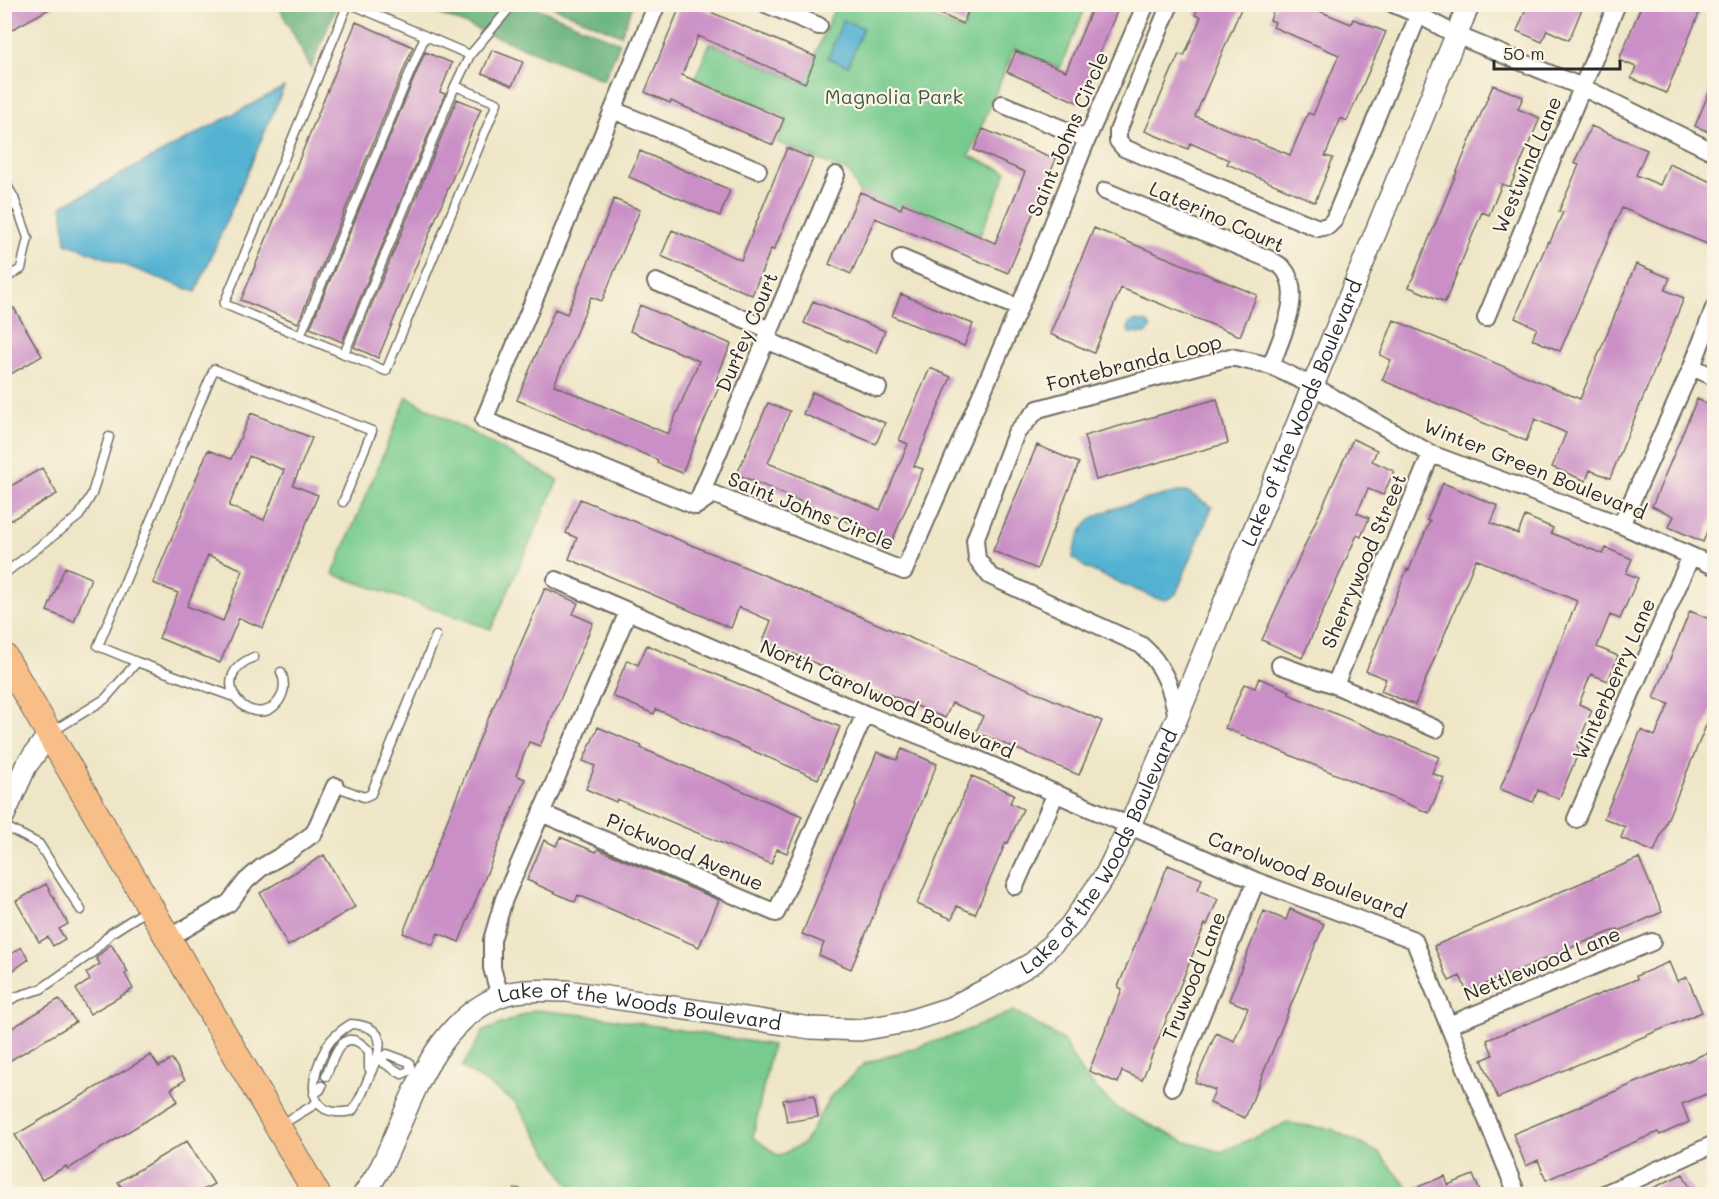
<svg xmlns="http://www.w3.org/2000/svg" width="1719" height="1199" viewBox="0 0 1719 1199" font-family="Mali,sans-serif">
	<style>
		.green { fill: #77cb8e; stroke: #517b5c; stroke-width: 1.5 }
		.forest { fill: #61af79; stroke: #466d52; stroke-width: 1.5 }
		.water { fill: #53b2d2; stroke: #3f6e7e; stroke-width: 1.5 }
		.building { fill: #ca8fc6; fill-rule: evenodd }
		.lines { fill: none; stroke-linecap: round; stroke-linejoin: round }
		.service-casing { stroke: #706c62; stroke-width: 11 }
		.minor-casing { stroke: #706c62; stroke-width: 20 }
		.tertiary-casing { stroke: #706c62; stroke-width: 24 }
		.primary-casing { stroke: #706c62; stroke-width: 28 }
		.service { stroke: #fff; stroke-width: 8 }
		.minor { stroke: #fff; stroke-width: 16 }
		.tertiary { stroke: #fff; stroke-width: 21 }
		.primary { stroke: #f7be88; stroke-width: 26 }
		.labels { text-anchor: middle; stroke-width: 4.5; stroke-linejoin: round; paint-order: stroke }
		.park-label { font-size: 20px; fill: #425b49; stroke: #fcf5e5 }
		.street-label { font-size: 20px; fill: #2b2b2b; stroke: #fcf5e5 }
	</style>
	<rect width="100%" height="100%" fill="#fcf5e5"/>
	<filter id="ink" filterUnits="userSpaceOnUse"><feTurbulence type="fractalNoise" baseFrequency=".0167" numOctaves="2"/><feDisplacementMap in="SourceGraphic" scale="12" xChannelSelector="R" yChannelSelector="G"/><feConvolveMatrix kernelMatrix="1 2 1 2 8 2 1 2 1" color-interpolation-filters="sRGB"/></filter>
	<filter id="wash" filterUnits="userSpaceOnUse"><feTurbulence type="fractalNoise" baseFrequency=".008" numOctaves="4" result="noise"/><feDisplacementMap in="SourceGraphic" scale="24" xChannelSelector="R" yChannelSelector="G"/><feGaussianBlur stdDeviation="1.35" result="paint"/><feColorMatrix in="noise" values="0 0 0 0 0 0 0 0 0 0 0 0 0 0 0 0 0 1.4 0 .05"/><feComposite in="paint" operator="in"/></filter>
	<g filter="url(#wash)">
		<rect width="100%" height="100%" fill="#efe6c7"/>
		<!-- green -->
		<path class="green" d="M836 5H901L963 30 974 5H1070L1084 11 1060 68 1014 49 969 156 1007 172 980 235 904 204 901 210 859 193 850 173 777 142 787 117 695 78 710 43 803 83Z
			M407 397 558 480 491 629 333 574Z
			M535 1010 595 1016 772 1045 753 1137 779 1156 804 1143 831 1096 864 1064 958 1034 1014 1011 1063 1040 1083 1075 1116 1108 1183 1141 1221 1152 1287 1123 1331 1129 1379 1153 1410 1190 1409 1194H575L515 1102 462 1067 484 1031Z"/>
		<!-- forest -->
		<path class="forest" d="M278 5H337L311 68Z
			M417 5H530L620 43 604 80Z
			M548 5H633L621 35Z"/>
		<!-- water -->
		<path class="water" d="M843 20 863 28 848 66 828 58Z
			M284 87 196 292 66 243 62 206Z
			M1135 321 1148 323 1151 328 1146 334 1129 333 1128 328 1130 323Z
			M1178 492H1188L1212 507 1176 594 1166 600 1155 598 1086 568 1073 558C1074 546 1081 527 1091 519 1104 509 1160 496 1178 492Z"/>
		<g id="blocks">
			<!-- building -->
			<path class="building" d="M4 4H58L4 34Z
				M681 4H692L816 57 805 83 698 36 682 75 784 119 773 145 671 101 670 103 645 92Z
				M917 4H971L963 24Z
				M1094 4H1120L1079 103 1007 72 1016 51 1066 71Z
				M1200 4H1243L1195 116 1290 155 1308 113 1313 115 1339 55 1273 27 1275 22 1270 20 1276 4H1314L1312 8 1351 24 1353 19 1386 32 1347 121 1341 118 1325 156 1333 158 1315 202 1227 164 1229 160 1190 143 1188 149 1145 131 1179 54 1184 56 1201 17 1195 15Z
				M1528 4H1584L1569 40 1547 30 1542 42 1517 31Z
				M1642 4H1703L1666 93 1631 78 1636 67 1619 60Z
				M356 22 413 47 298 323 241 300Z
				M492 50 523 62 512 86 482 73Z
				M425 52 452 63 440 92 445 94 342 342 310 328Z
				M1714 81V134L1695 126Z
				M1493 85 1523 97 1518 109 1540 118 1510 187 1502 184 1489 215 1482 212 1445 302 1409 287Z
				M457 99 481 109 378 358 354 347Z
				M1591 126 1647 150 1636 175 1660 185 1669 164 1714 183V247L1622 208 1560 351 1532 339 1537 328 1515 318 1548 241 1550 242 1563 212 1559 211 1579 165 1574 163Z
				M983 129 1056 159 1008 273 875 218 851 274 829 264 860 192 901 209 903 203 995 243 1025 172 974 150Z
				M787 148 813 159 774 250 771 249 752 295 661 256 672 230 741 260Z
				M640 151 730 190 720 216 629 177Z
				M614 199 640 210 602 301 591 297 554 385 668 434 699 361 630 331 640 305 731 344 716 380 721 382 682 473 657 463 658 460 517 400 555 309 567 314Z
				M1094 228 1257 295 1240 336 1121 288 1094 353 1050 334Z
				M1636 264 1670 278 1665 290 1684 298 1610 478 1590 470 1586 481 1552 467 1566 433 1535 419 1526 441 1382 380 1391 360 1380 355 1394 320 1580 399Z
				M901 294 973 324 964 346 892 316Z
				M813 301 885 331 876 353 804 323Z
				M14 308 42 356 4 378V314Z
				M930 368 951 377 914 466 923 469 892 541 737 474 768 403 790 411 768 463 880 510 908 444 899 440Z
				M812 392 885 423 876 444 803 414Z
				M1217 399 1228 443 1096 480 1084 436Z
				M1697 399 1714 407V514L1703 542 1669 527 1674 516 1652 506Z
				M251 413 312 438 293 485 318 495 263 628 239 618 220 663 159 638 178 593 153 583 208 450 231 459ZM249 456 284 470 264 520 229 506ZM208 555 243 570 223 621 187 606Z
				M1353 439 1377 450 1372 461 1394 471 1383 495 1368 489 1357 513 1369 518 1361 537 1357 535 1302 658 1262 640Z
				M1037 445 1079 463 1037 569 993 551Z
				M42 468 57 494 4 524V490Z
				M1443 483 1498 506 1491 523 1518 534 1525 516 1553 528 1551 533 1603 554 1606 548 1632 559 1626 573 1638 578 1620 619 1610 615 1597 647 1618 656 1608 681 1591 674 1579 704 1592 710 1577 747 1580 749 1559 799 1538 790 1533 802 1500 789 1577 601 1476 559 1415 705 1381 691 1386 679 1366 671 1407 569 1409 570 1430 521 1427 520Z
				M580 499 776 580 1102 721 1079 775 976 732 983 716 952 703 945 718 763 641 771 621 739 607 731 628 569 559 577 538 566 533Z
				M65 567 91 578 74 622 47 611Z
				M545 588 578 603 573 614 593 623 540 746 529 742 516 775 525 779 459 942 438 933 433 945 403 933 481 735Z
				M1690 611 1714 621V706L1654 852 1621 838 1625 827 1604 818 1641 730 1655 736 1669 704 1654 698Z
				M647 645 840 727 818 779 656 709 654 714 612 696 627 660 638 665Z
				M1259 678 1290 691 1288 694 1439 757 1432 773 1444 778 1429 813 1225 728 1244 684 1255 688Z
				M598 727 642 746 641 748 802 816 787 853 777 849 771 864 617 799 616 802 586 789 595 766 583 761Z
				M902 749 937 764 851 969 819 955 824 943 802 934 877 752 897 760Z
				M972 776 1014 794 1010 803 1023 809 1008 843 1006 842 975 914 957 906 952 919 917 904Z
				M560 837 596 852 598 849 719 900 699 947 578 895 575 902 527 880 544 840 556 846Z
				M324 855 355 907 288 946 260 893Z
				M1639 858 1662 912 1619 931 1618 929 1582 943 1467 992 1460 976 1449 981 1434 946Z
				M1168 865 1202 879 1198 890 1218 899 1207 925 1205 924 1142 1080 1122 1071 1118 1083 1089 1071 1122 989 1118 987Z
				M46 884 68 924 59 929 65 939 53 946 48 937 39 942 16 901Z
				M1290 909 1324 924 1245 1118 1210 1103 1215 1090 1195 1082 1216 1033 1234 1041 1248 1008 1229 1000 1264 911 1286 920Z
				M111 944 128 972 125 974 133 989 90 1014 76 989 90 980 86 973 100 964 96 958Z
				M21 947 29 959 4 977V960Z
				M1669 962 1677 981 1687 977 1702 1012 1498 1098 1482 1060 1493 1055 1487 1040 1637 979 1636 976Z
				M59 999 76 1022 4 1064V1033Z
				M1714 1050V1091L1682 1104 1689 1122 1660 1135 1658 1132 1546 1180 1538 1160 1526 1166 1513 1134Z
				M151 1055 159 1067 172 1059 185 1080 171 1089 178 1101 68 1169 66 1166 42 1180 15 1135Z
				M814 1095 818 1117 787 1122 783 1100Z
				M187 1141 214 1184 196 1194H126L118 1182Z
				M1683 1174 1693 1194H1640Z
				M1473 1175 1481 1194H1400L1445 1176 1448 1185Z"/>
		</g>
	</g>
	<g filter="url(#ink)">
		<use href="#blocks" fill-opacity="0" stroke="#706c62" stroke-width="1.5"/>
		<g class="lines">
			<defs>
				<path id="service" d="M351 4 470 55 513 4
					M455 86 470 55
					M4 180 14 198 4 221
					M4 279 21 269 28 238 14 198
					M300 336 425 36
					M344 354 455 86 497 103 386 371 224 304 348 4
					M4 574 79 516 92 494 109 437
					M254 657C200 679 256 737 280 699 285 690 285 681 281 672
					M137 662 234 697
					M50 733 105 699 137 662 98 646 214 369 372 431 343 502
					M335 786 364 797 371 794 436 636
					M4 826 39 844 81 910
					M4 1003 18 996 41 989 92 953 111 933 147 910
					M351 1024C391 1027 381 1050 369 1077 364 1089 360 1101 352 1111 302 1120 310 1075 327 1046 333 1036 341 1030 351 1024Z
					M379 1056 382 1058 384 1063 402 1074 411 1070
					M382 1058 387 1054 409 1062 411 1070 423 1075
					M326 1076C335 1054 343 1023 369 1051V1068
					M314 1094 320 1090 322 1086
					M279 1126 317 1103
					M517 1193 519 1194"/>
				<path id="minor" d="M657 4 484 420 696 506
					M766 4 819 26
					M1170 4 1118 131V141L1124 148 1318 228 1328 226 1334 220 1423 4
					M1393 4 1419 15 1456 35 1582 87 1714 152
					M1002 104 1087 139
					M613 110 758 170
					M1105 191 1271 260C1275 263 1280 265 1283 268 1305 293 1280 339 1271 366
					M901 258 1019 308
					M656 282 770 330
					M1486 318 1617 4
					M766 340 878 388
					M1692 367 1714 377
					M696 505 836 175
					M696 506 713 494 904 571 1019 308 1087 139 1146 4
					M1621 525 1692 367 1714 308
					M556 580 865 714 961 752 1256 881 1414 940 1517 1194
					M1280 665 1335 685 1436 729
					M1335 685 1431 454
					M1177 718C1172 689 1164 665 1141 645L990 576 977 559 975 540 1016 433 1038 409 1231 357 1271 366 1313 386 1431 454 1621 525 1714 566
					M541 813 776 913 865 714
					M1576 819 1691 556
					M1015 886 1056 793
					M167 939 229 903 246 881 262 867 288 852 314 833 335 786
					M500 996 492 968V940L504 899 628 612
					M1449 1025 1652 942
					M1172 1087 1256 881
					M1604 1194 1714 1144"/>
				<g id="tertiary">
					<path d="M4 815 26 766 50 733"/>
					<path id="s1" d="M364 1194C370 1185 376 1176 381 1167 411 1105 430 1026 498 997 519 988 545 991 567 991L811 1028 860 1030 906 1022 950 1008 991 987 1034 962 1070 926 1106 874 1130 825 1177 718 1469 4"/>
				</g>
				<path id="primary" d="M4 656 317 1194"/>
			</defs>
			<!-- service casing -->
			<use href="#service" class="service-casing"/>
			<!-- minor casing -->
			<use href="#minor" class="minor-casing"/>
			<!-- tertiary casing -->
			<use href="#tertiary" class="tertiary-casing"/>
			<!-- primary casing -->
			<use href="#primary" class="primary-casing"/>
			<!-- service -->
			<use href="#service" class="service"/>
			<!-- minor -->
			<use href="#minor" class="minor"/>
			<!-- tertiary -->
			<use href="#tertiary" class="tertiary"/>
			<!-- primary -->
			<use href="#primary" class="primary"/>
		</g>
	</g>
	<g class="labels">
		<!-- park labels -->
		<g class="park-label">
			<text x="894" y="104">Magnolia Park</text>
		</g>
		<!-- street labels -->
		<g class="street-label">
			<text transform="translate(1068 134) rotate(-67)" y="7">Saint Johns Circle</text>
			<text transform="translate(1527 165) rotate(-67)" y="7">Westwind Lane</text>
			<text transform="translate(1217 217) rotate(24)" y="7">Laterino Court</text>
			<text transform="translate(747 332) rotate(-67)" y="7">Durfey Court</text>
			<text transform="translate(1134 363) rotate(-14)" y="7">Fontebranda Loop</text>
			<text dy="7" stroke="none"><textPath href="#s1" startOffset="1413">Lake of the Woods Boulevard</textPath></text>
			<text transform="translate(1535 469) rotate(22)" y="7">Winter Green Boulevard</text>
			<text transform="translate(811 511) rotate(22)" y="7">Saint Johns Circle</text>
			<text transform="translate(1364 561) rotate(-67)" y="7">Sherrywood Street</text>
			<text transform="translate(1614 679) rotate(-66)" y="7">Winterberry Lane</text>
			<text transform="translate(887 699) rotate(23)" y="7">North Carolwood Boulevard</text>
			<text dy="7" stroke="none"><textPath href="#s1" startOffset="927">Lake of the Woods Boulevard</textPath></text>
			<text transform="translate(685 852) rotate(23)" y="7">Pickwood Avenue</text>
			<text transform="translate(1307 875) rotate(21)" y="7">Carolwood Boulevard</text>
			<text transform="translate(1542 964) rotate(-22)" y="7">Nettlewood Lane</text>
			<text transform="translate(1194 976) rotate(-68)" y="7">Truwood Lane</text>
			<text dy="7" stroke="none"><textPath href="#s1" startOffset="387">Lake of the Woods Boulevard</textPath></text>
		</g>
	</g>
	<!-- margin -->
	<rect width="1719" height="1199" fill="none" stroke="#fcf5e5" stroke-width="24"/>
	<!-- scale -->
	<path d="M1494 60v9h126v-9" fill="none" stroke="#2b2b2b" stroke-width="3"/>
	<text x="1503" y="60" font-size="18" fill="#2b2b2b" stroke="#fcf5e5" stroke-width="4.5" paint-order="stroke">50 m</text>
</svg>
